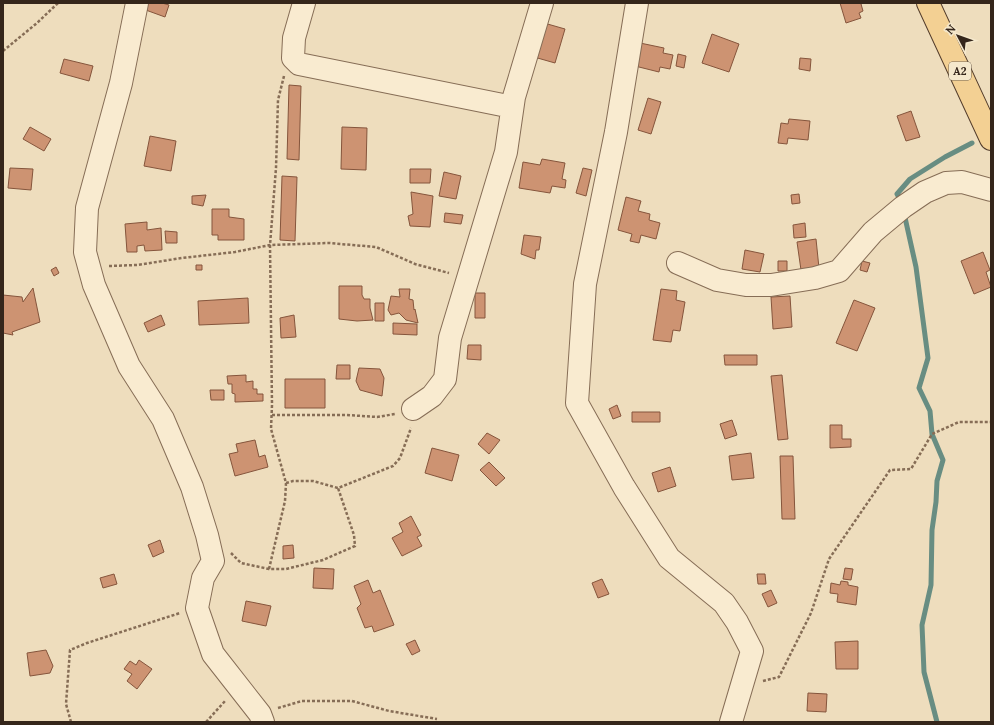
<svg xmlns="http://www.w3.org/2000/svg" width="994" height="725" viewBox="0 0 994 725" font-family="Lora,serif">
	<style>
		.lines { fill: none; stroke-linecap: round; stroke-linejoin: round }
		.stream { stroke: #688d82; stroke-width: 5 }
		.building { fill: #cd9372; stroke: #85553c }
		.minor-casing { stroke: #866d56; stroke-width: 24 }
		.major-casing { stroke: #533c2b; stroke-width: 24 }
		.path { stroke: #866d56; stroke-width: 2.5; stroke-dasharray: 3 2; stroke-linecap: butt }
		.minor { stroke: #f9ebd0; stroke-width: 22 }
		.major { stroke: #f3d093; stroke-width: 22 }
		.labels { text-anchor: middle; stroke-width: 3; stroke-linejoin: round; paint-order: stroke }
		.shield { fill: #f5e8cc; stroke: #6f6050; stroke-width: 1 }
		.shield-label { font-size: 11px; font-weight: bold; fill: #35261b }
	</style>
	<rect width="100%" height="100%" fill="#eeddbd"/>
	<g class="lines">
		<!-- stream -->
		<path class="stream" d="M901 201 897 194 910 179 945 157 972 143
			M904 213 916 267 928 358 919 388 930 411 932 434 943 460 937 481 936 502 932 530 931 585 922 625 924 672 937 722"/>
	</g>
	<!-- building -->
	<path class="building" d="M145 3H162L169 5 165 17 143 9Z
		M840 3H863L861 4 863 11 859 13 861 18 846 23Z
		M544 23 565 29 555 63 534 57Z
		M712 34 739 44 729 72 702 63Z
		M640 43 664 48 663 53 673 55 670 69 660 67 659 72 635 66Z
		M678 54 686 56 684 68 676 66Z
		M800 58 811 59 810 71 799 69Z
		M64 59 93 66 89 81 60 73Z
		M289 85 301 86 299 160 287 159Z
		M648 98 661 102 651 134 638 130Z
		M911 111 920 137 906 141 897 116Z
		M789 119 810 121 808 140 788 138 787 144 778 143 781 123 788 124Z
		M30 127 51 139 44 151 23 139Z
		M342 127 367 128 366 170 341 169Z
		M150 136 176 141 171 171 144 166Z
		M542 159 565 163 562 179 566 180 565 188 552 186 550 193 519 188 523 162 540 165Z
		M10 168 33 169 31 190 8 188Z
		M583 168 592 170 586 196 576 193Z
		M410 169H431L430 183H410Z
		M444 172 461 176 456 199 439 196Z
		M282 176 297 177 295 241 280 240Z
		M411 192 433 196 430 227 410 226 408 216 413 214Z
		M799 194 800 203 792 204 791 195Z
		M206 195 203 206 192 204V196Z
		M626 197 641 201 638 211 650 214 649 220 660 223 656 239 641 235 639 243 630 241 632 234 618 230Z
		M212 209H229V217L244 219V240H218V235H212Z
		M445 213 463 215 461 224 444 222Z
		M147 222V230L161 228 162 250 145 251 144 245 137 246V252H127L125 224Z
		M805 223 806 237 794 238 793 225Z
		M165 231 177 232V243H166Z
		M524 235 541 237 539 250H536L535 259 521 254Z
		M816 239 819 268 801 270 797 242Z
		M745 250 764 254 760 272 742 269Z
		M983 252 990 270 986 272 991 287 974 294 961 261Z
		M778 261H787V271H778Z
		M862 261 870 263 867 272 860 270Z
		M196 265H202V270H196Z
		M56 267 59 273 54 276 51 270Z
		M339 286H362V295L364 299H370V308L373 320 357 321 339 319Z
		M33 288 40 322 12 332 13 335 3 333V295L22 297 23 302Z
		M399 289H410L409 299 413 300 414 310 415 309 418 323 406 320 399 313 391 315 388 310 391 296 400 297Z
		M661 289 677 291 676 300 685 302 680 331 673 330 671 342 653 340Z
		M475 293H485V318H475Z
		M790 296 792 327 773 329 771 297Z
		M248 298 249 323 199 325 198 301Z
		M854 300 875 308 857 351 836 343Z
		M375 303H384V321H375Z
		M161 315 165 325 148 332 144 323Z
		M294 315 296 337 281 338 280 318Z
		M393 323 417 324V335L393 334Z
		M468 345H481V360L467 359Z
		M724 355H757V365H725Z
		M337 365H350V379H336Z
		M359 368 380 369 384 378 382 396 360 390 356 381Z
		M246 375V382L253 381V389H257V394H263V401L235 402V394L232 393V384H228L227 376Z
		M782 375 788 439 778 440 771 376Z
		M285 379H325V408H285Z
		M210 390H224V400H211Z
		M617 405 621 416 613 419 609 409Z
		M632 412H660V422H632Z
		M732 420 737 435 725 439 720 424Z
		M830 425H842V439H851V447L830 448Z
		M487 433 500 440 489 454 478 444Z
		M255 440 259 457 265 455 268 467 235 476 229 454 238 452 236 444Z
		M432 448 459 455 452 481 425 473Z
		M751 453 754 478 732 480 729 456Z
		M780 456H793L795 519H782Z
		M489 462 505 478 496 486 480 470Z
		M670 467 676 486 658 492 652 473Z
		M411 516 421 535 417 537 422 546 402 556 392 538 403 532 399 523Z
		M160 540 164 552 153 557 148 545Z
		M293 545 294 558 283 559V546Z
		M314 568 334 569 333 589 313 588Z
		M845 568 853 569 851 580 843 579Z
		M114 574 117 584 103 588 100 578Z
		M757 574H765L766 584H758Z
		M602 579 609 594 598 598 592 583Z
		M368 580 373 593 380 590 394 625 374 632 372 626 365 628 357 608 361 604 354 586Z
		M841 581 848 582V585L858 587 856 605 837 602 838 594 830 593 831 583 840 585Z
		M771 590 777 603 768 607 762 594Z
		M246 601 271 606 266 626 242 621Z
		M415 640 420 651 412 655 406 644Z
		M858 641V669H836L835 642Z
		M46 650 53 666 50 673 30 676 27 653Z
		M139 660 152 669 137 689 127 681 132 674 124 669 130 661 136 665Z
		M808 693 827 694 826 712 807 711Z"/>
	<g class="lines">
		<defs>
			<path id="minor" d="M137 3 121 83 87 208 85 252 94 285 129 366 163 419 192 487 207 535 213 561 203 578 197 608 213 654 260 714 263 722
				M304 3 294 38 293 58 299 64 512 107
				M637 3 616 132 585 284 577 403 624 487 669 558 724 603 737 622 752 651 731 722
				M678 263 717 280 746 285H771L815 278 839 271 873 232 903 207 925 192 946 183 962 182 991 190
				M413 409 432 396 445 379 450 338 506 152 514 97 542 3"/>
			<path id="major" d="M928 3 991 139"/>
		</defs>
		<!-- minor casing -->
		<use href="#minor" class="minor-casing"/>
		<!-- major casing -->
		<use href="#major" class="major-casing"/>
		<!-- path -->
		<path class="path" d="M3 51 37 23 58 3
			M109 266 137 265 182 258 235 252 270 245 329 243 376 247 415 264 449 273
			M272 415H347L377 417 395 414
			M286 483 293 481H313L338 488 393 466 400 458 411 428
			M231 553 241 563 269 569H286L323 560 355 546 354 535 338 488
			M269 569 285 501 286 483 271 429 272 405 270 245 276 168 278 100 284 76
			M763 681 779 677 811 613 829 559 890 470 911 469 932 434 959 422H991
			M278 708 302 701H352L389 711 437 719
			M71 722 66 704 70 650 87 643 180 613
			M206 722 226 700"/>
		<!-- minor -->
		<use href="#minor" class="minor"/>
		<!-- major -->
		<use href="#major" class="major"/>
	</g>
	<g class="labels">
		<!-- shield labels -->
		<rect class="shield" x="949" y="62" width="22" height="18" rx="3"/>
		<g class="shield-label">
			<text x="960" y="75">A2</text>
		</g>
	</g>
	<!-- border -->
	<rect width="994" height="725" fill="none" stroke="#35261b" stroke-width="8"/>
	<!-- north arrow -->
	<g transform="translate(958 36) rotate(311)" stroke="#f5e8cc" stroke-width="3" paint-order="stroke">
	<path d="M0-3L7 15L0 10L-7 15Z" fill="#35261b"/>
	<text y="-6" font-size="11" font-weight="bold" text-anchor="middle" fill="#35261b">N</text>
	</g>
</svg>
